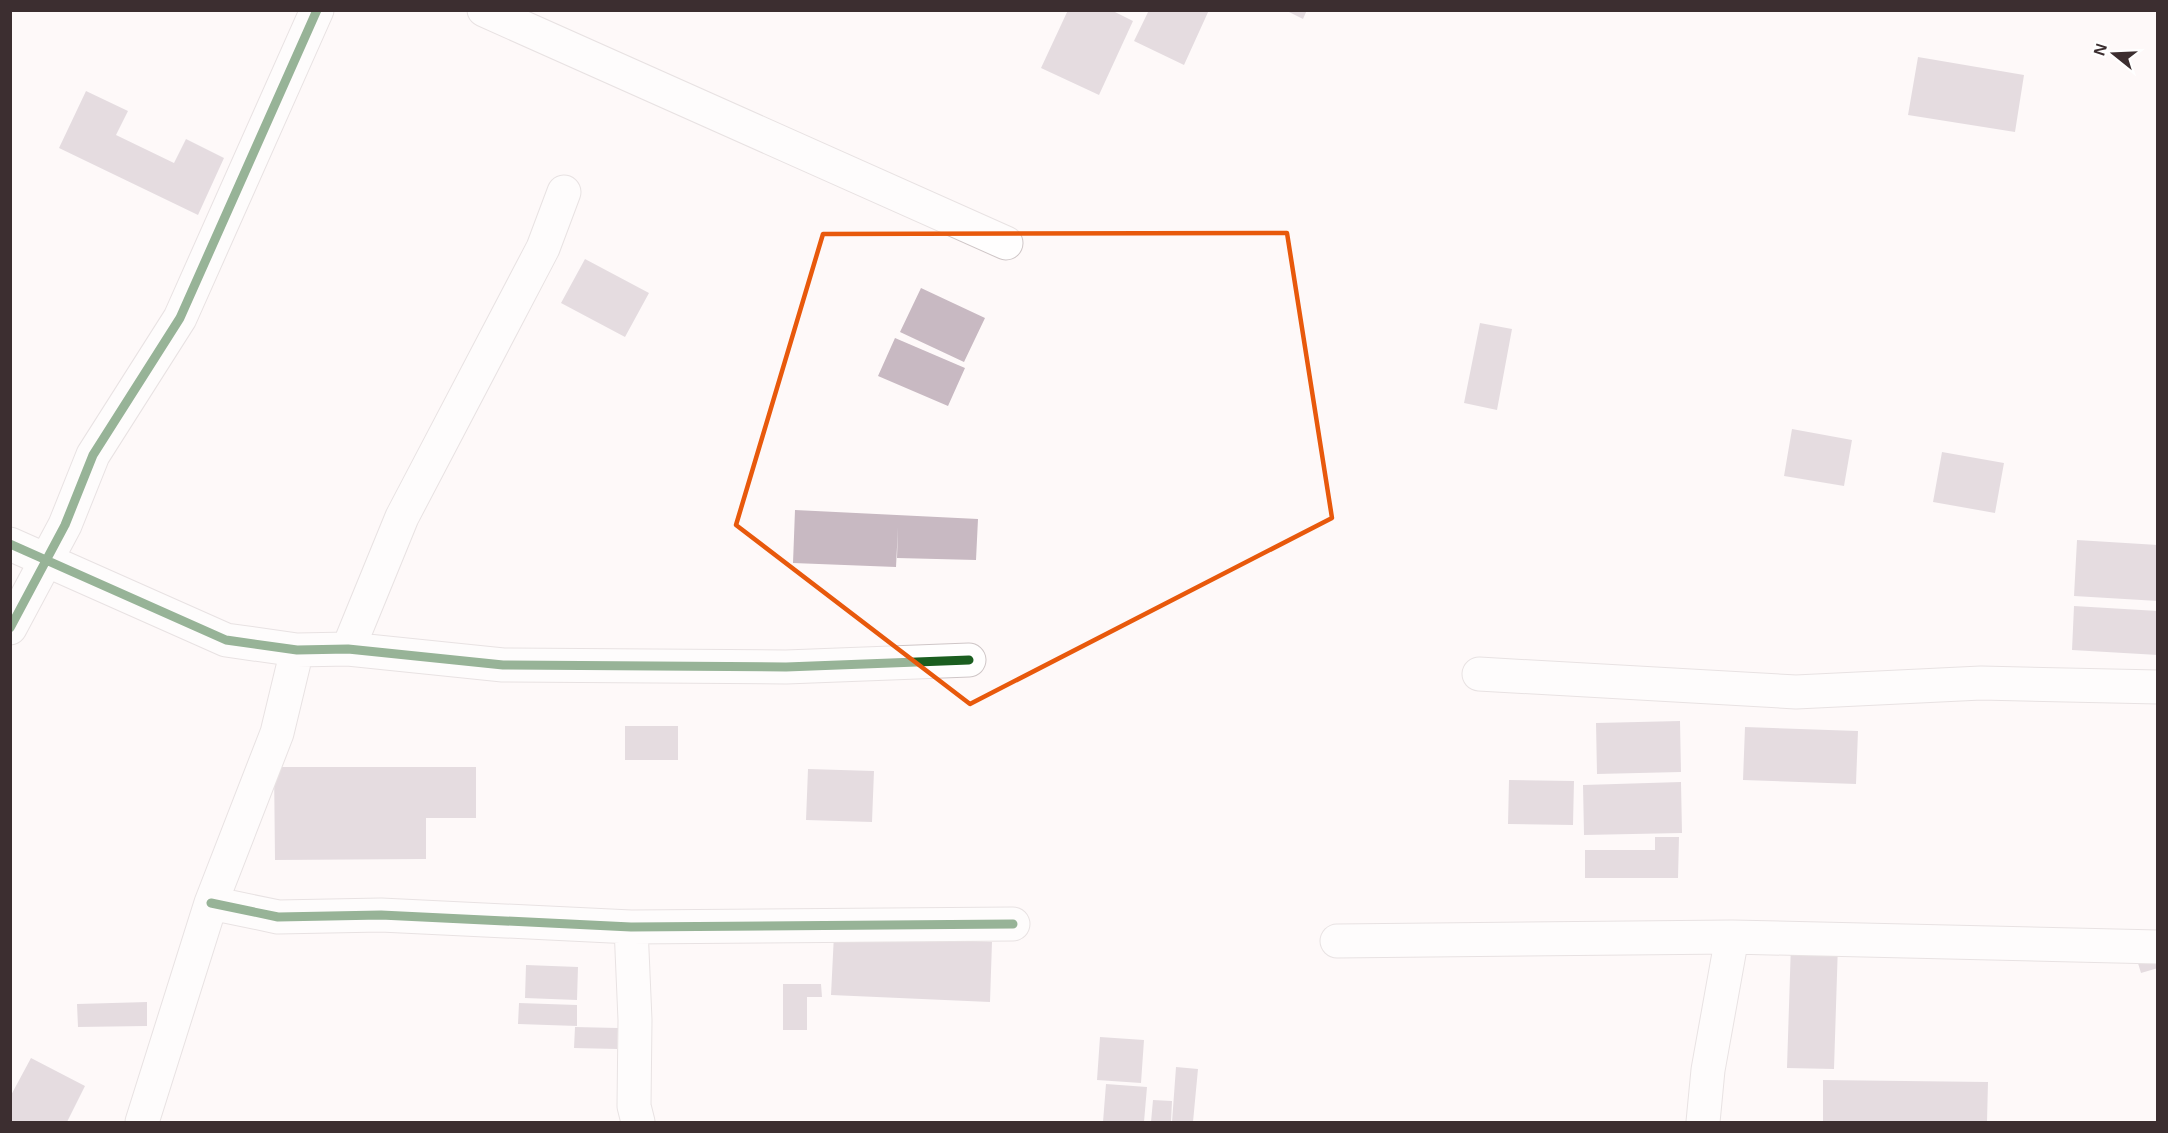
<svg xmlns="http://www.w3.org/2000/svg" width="2168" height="1133" viewBox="0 0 2168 1133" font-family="Arial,sans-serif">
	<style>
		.building { fill: #c8b9c2 }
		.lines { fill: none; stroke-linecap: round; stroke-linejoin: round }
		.minor-casing { stroke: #cfc6c7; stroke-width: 35 }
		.minor { stroke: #fffefe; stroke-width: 33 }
		.cycleway-casing { stroke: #fff; stroke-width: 13 }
		.cycleway { stroke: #1b5e20; stroke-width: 9 }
		.marked { fill: none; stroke: #e8590c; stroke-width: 4.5; stroke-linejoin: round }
	</style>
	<rect width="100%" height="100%" fill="#fef9f9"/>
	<!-- building -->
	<path class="building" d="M1068 10H1111L1133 21 1099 95 1041 68Z
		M1149 10H1209L1184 65 1134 41Z
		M1285 10H1307L1303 19Z
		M1918 57 2024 75 2015 132 1908 115Z
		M86 91 128 111 116 135 174 163 186 139 224 158 198 215 59 148Z
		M585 259 649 293 625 337 561 303Z
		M921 288 985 318 964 362 900 332Z
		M1480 323 1512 329 1497 410 1464 403Z
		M895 338 965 368 948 406 878 376Z
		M1792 429 1852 440 1844 486 1784 476Z
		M1942 452 2004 463 1995 513 1933 502Z
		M795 510 978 519 976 560 897 558 898 527 896 567 793 563Z
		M2077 540 2158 545V601L2074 596Z
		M2074 606 2158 611V655L2072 650Z
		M1680 721 1681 772 1597 774 1596 723Z
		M625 726H678V760H625Z
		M1745 727 1858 731 1856 784 1743 780Z
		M274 767H476V818H426V859L275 860Z
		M808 769 874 771 872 822 806 820Z
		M1509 780 1574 781 1573 825 1508 824Z
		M1681 782 1682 833 1584 835 1583 785Z
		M1655 837H1679L1678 878H1585V850H1655Z
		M834 934 992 942 990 1002 831 995Z
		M1791 943 1838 944 1834 1069 1787 1068Z
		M2137 960 2158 962V968L2141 973Z
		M526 965 578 967 577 1000 525 998Z
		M783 984H821L822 997H807V1030H783Z
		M147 1002V1026L78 1027 77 1004Z
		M519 1003 577 1005V1026L518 1024Z
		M575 1027 618 1028 617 1049 574 1048Z
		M1100 1037 1144 1040 1141 1083 1097 1080Z
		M31 1058 85 1086 67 1122H10V1097Z
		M1176 1067 1198 1069 1193 1122H1172Z
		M1823 1080 1988 1082 1987 1122H1823Z
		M1106 1084 1147 1087 1144 1122H1103Z
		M1153 1100 1172 1101 1171 1122H1151Z"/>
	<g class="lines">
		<defs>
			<path id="minor" d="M484 10 1006 243
				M10 544 226 640 297 650 348 649 503 665 786 667 969 660
				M10 628 65 525 93 455 180 318 317 10
				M348 649 402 517 543 248 564 192
				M1479 674 1796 692 1981 683 2158 687
				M211 903 278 917 381 915 631 927 1013 924
				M631 927 635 1020 634 1106 638 1122
				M1337 941 1732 937
				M142 1122 211 903 277 733 297 650
				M1703 1122 1708 1070 1732 937 2158 947"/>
		</defs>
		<!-- minor casing -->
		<use href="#minor" class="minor-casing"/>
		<!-- minor -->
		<use href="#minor" class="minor"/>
		<defs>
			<path id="cycleway" d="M10 544 226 640 297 650 348 649 503 665 786 667 969 660
				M10 628 65 525 93 455 180 318 317 10
				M211 903 278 917 381 915 631 927 1013 924"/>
		</defs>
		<!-- cycleway casing -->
		<use href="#cycleway" class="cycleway-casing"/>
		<!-- cycleway -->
		<use href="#cycleway" class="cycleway"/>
	</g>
	<!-- marked area -->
	<path d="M0 0H2168V1133H0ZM1287 233 1332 518 970 704 736 525 823 234Z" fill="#fef9f9" fill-opacity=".55" fill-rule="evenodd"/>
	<path class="marked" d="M1287 233 1332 518 970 704 736 525 823 234Z"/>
	<!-- border -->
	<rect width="2168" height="1133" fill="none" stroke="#3c2e30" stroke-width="24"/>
	<!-- north arrow -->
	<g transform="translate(2114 54) rotate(288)" stroke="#ffffff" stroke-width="4.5" paint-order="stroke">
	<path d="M0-4.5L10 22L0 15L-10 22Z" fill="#3c2e30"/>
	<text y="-9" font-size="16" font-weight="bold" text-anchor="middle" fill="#3c2e30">N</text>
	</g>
</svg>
